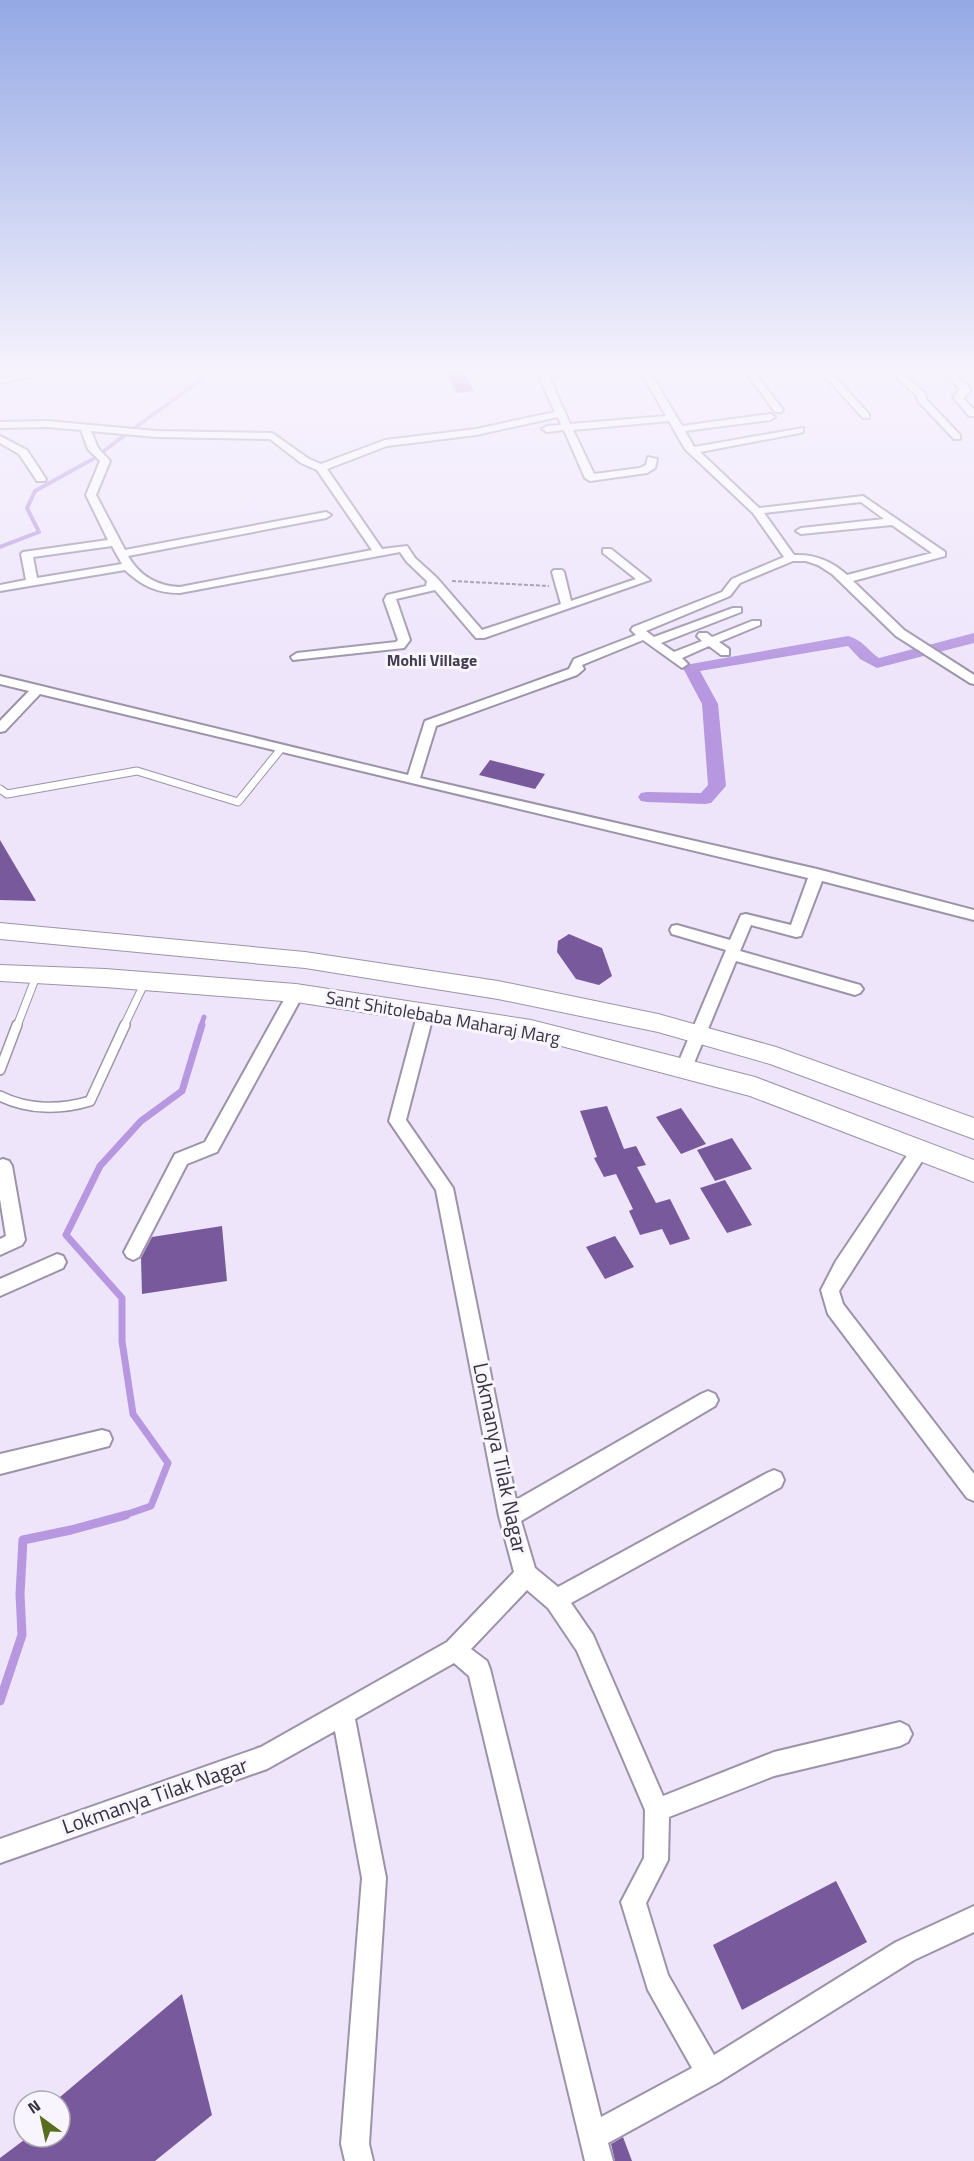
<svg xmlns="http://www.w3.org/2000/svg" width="974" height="2161" viewBox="0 0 974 2161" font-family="'Titillium Web',sans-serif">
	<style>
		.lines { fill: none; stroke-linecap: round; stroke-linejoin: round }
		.stream-far3 { stroke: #b798e0; stroke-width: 4 }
		.stream-far2 { stroke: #b798e0; stroke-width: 5 }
		.stream-far1 { stroke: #b798e0; stroke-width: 7 }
		.stream { stroke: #b798e0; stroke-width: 9 }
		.canal { fill: #b798e0; fill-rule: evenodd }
		.building { fill: #785a9c }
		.service-far1-casing { stroke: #9c93a8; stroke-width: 9 }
		.service-casing { stroke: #9c93a8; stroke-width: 12 }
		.minor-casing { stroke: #9c93a8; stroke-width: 4 }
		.secondary-casing { stroke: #9c93a8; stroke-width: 4 }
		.primary-casing { stroke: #9c93a8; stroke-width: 2 }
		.path { stroke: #898492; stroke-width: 2; stroke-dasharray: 4 2; stroke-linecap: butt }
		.service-far1 { stroke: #fff; stroke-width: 7 }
		.service { stroke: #fff; stroke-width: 9 }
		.minor { fill: #fff; fill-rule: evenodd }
		.secondary { fill: #fff; fill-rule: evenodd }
		.primary { fill: #fff; fill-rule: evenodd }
		.labels { text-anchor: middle; stroke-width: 6; stroke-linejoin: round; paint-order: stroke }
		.far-neighbourhood-label { font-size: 16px; font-weight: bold; fill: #433c4d; stroke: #f8f5fe }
		.street-label { font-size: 18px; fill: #37343c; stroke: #f8f5fe }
		.near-street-label { font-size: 21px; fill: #37343c; stroke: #f8f5fe }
	</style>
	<rect width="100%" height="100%" fill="#eee5fb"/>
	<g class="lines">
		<!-- stream-far3 -->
		<path class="stream-far3" d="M136 427 202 379 204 372
			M105 450 125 435
			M0 547 39 532 27 508 35 491 93 459"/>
		<!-- stream-far2 -->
		<path class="stream-far2" d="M201 1026 204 1017"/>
		<!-- stream-far1 -->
		<path class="stream-far1" d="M122 1516 151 1506 168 1463 133 1414 122 1341V1298L66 1235 100 1166 141 1121 182 1091 202 1025"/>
		<!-- stream -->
		<path class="stream" d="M0 1701 22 1635 20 1594 23 1540 71 1530 126 1515"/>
		<!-- canal -->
		<path class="canal" d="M974 633V643L877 668 860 659 848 646 700 671 718 704 726 786 711 803 705 804 647 802 641 801 638 797 641 793 647 792 701 793 708 785 702 704 683 668 685 665 848 636C863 640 867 650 879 658Z"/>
	</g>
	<!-- building -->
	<path class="building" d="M446 372H464L474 391 457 393Z
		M490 760 545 774 535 789 479 775Z
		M0 840 36 901 0 900Z
		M569 934 602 948 612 976 599 985 576 979 557 952 558 941Z
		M607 1106 624 1149 636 1146 646 1165 637 1167 656 1203 670 1199 690 1239 670 1245 662 1229 640 1235 629 1211 633 1209 616 1174 604 1177 594 1158 597 1157 580 1111Z
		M681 1108 706 1144 681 1154 656 1117Z
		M732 1138 752 1169 715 1181 697 1150Z
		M725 1180 752 1225 727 1233 700 1188Z
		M222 1226 227 1281 142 1294 141 1258 152 1237Z
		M615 1236 634 1267 605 1279 586 1247Z
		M836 1881 867 1942 742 2010 713 1945Z
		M182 1994 212 2115 155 2161H0V2158L28 2137H60V2097Z
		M623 2137 632 2161H615L611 2144Z"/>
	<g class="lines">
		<defs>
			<path id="service-far1" d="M0 789 7 794 137 771 238 802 280 750
				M17 1026 37 974
				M124 1026 145 982"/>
			<path id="service" d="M0 1070 17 1025
				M0 1096C28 1110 61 1110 90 1101L125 1025"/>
			<path id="minor" d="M537 372H547L570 424 666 416 641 372H650L682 426 770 414 775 417 770 420 685 431 694 447 803 428V432L800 433 700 452 759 508 863 496 945 552V556L853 581 904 630 974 675V684L970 683 896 636 832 574 818 565 806 561H793L740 583 730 596 646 631 654 637 733 608H741V612L661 643 674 652 702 641 697 636 699 633H707L712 637 752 621H760V625L719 642 729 649V655H721L709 646 682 658 688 664 682 668 643 640 582 665 584 669 577 675 436 726 420 778 817 869 974 910V920L822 881 801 936 796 937 751 925 740 951 860 985 863 989 860 993 855 995 736 961 692 1068 690 1072 684 1074 678 1072 676 1068 726 950 672 934 670 930 672 926 677 925 730 940 741 915 746 914 791 925 808 878 40 694 5 731 0 732V721L29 691 0 684V676L408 775 425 721 569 669 574 659 636 635 631 630 633 627 722 592 732 579 784 557 753 513 685 449 669 421 573 430 594 474 640 468 646 465 648 457 657 459 655 468 647 473 590 481 585 478 564 430 547 432 542 429 547 426 561 425 558 417 476 435 387 446 327 469 382 549 407 546 415 558 437 578 482 630 561 604 552 572 554 570H562L564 572 571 601 636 579 603 553V549H611L650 580 484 638H476L435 590 396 599 410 640 404 648 293 660 291 657 297 653 396 642 398 640 384 600 387 595 426 586 427 581 407 562 400 552 180 593C157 593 142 586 125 570L0 591V585L26 580 21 554 23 552 108 540 86 495 100 461 88 449 81 430 47 427 0 428V422L47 421 156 431 272 433 309 459 321 464 385 440 476 429 555 412ZM91 431 156 437 270 439 301 463 317 470 372 550 180 587C156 586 139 575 128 556L326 518 331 515 326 512 125 550 96 495 110 461 98 448ZM861 502 884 519 801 528 796 531 801 534 892 525 932 553 847 575C832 561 815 554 794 555L764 513ZM112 546 122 564 37 578 33 557Z
				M746 372H754L783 410 781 412H775Z
				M821 372H830L869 414V418H863Z
				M891 372H900L925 393 926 399 960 435V439H954L918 401 917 396Z
				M944 372H953L970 388V392L963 398 974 410V416H969L953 397 960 389Z
				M0 436 27 450 46 479 45 481H37L19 454 0 443Z
				M296 987 302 989 304 993 217 1152 187 1164 139 1257 133 1260 127 1257 124 1252 175 1154 205 1142 290 989Z
				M426 1006 432 1008 434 1012 406 1120 453 1188 516 1500 701 1394 708 1391 715 1394 718 1400 715 1406 521 1521 535 1568 558 1587 767 1473 774 1470 781 1473 784 1480 781 1487 571 1603 593 1635 663 1796 774 1752 900 1722 908 1726 912 1734 908 1742 900 1746 774 1776 669 1817 668 1860 646 1903 668 1975 714 2055 896 1942 974 1906V1932L914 1960 719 2082 608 2143 613 2161H585L469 1676 454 1663 355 1719 386 1878 369 2144 373 2161H345L341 2144 362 1878 335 1731 267 1769 0 1863V1839L261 1747 447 1642 514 1572 499 1516 436 1190 389 1121 418 1012 420 1008ZM527 1590 548 1608 577 1651 645 1810 644 1858 621 1902 648 1990 692 2068 601 2117 490 1669 487 1661 471 1649Z
				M920 1143 926 1145 929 1150 926 1155 839 1291 843 1304 974 1474V1501L967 1498 828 1314 821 1290 836 1261 914 1145Z
				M3 1159 9 1161 12 1166 25 1240 22 1245 0 1255V1239L6 1236 0 1199V1160Z
				M57 1254 63 1256 66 1262 63 1268 0 1296V1279Z
				M102 1430 109 1432 112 1439 109 1446 0 1474V1454Z"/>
			<path id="secondary" d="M17 372H39L37 375 0 383V375Z"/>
			<path id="primary" d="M0 923 305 952 498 981 658 1014 776 1047 974 1118V1139L770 1064 658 1032 498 999 305 968 0 939Z
				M0 965 105 969 296 984 531 1020 755 1077 974 1160V1182L750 1096 531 1038 296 1002 105 987 0 981Z"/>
		</defs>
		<!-- service-far1 casing -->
		<use href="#service-far1" class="service-far1-casing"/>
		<!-- service casing -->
		<use href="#service" class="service-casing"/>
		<!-- minor casing -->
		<use href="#minor" class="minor-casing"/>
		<!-- secondary casing -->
		<use href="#secondary" class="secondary-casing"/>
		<!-- primary casing -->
		<use href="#primary" class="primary-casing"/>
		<!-- path -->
		<path class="path" d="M452 581 549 586"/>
		<!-- service-far1 -->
		<use href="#service-far1" class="service-far1"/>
		<!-- service -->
		<use href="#service" class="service"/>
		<!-- minor -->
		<use href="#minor" class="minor"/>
		<!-- secondary -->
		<use href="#secondary" class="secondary"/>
		<!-- primary -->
		<use href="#primary" class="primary"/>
	</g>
	<!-- sky -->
	<linearGradient id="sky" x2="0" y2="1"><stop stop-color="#94a9e5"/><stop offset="0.55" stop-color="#f7f3fd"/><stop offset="1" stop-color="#f7f3fd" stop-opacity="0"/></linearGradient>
	<rect width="974" height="674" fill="url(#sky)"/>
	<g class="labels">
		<!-- far-neighbourhood labels -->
		<g class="far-neighbourhood-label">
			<text x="432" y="666">Mohli Village</text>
		</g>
		<!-- street labels -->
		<g class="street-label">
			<text transform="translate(443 1018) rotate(10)" y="6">Sant Shitolebaba Maharaj Marg</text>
		</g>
		<!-- near-street labels -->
		<g class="near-street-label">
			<text transform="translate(500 1458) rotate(78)" y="7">Lokmanya Tilak Nagar</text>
			<text transform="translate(155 1796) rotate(-19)" y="7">Lokmanya Tilak Nagar</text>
		</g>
	</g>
	<!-- north arrow -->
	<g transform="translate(42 2119) rotate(327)"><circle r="28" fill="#f8f5fe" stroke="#aba8b0" stroke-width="1.5"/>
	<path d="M0-4.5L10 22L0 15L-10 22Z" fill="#586e1e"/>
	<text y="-9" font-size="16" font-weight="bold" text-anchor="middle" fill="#37343c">N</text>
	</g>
</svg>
